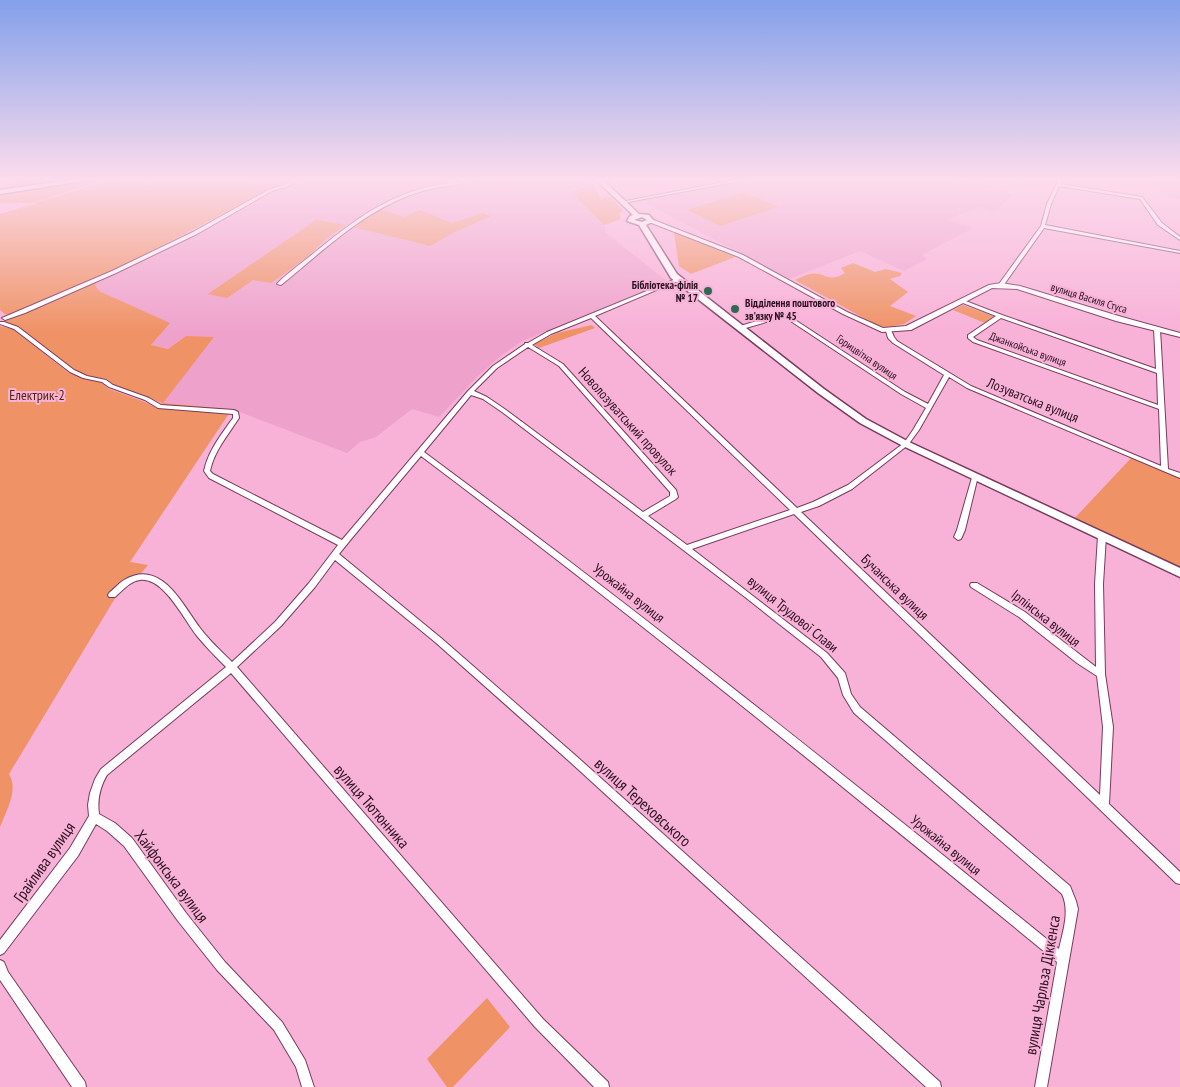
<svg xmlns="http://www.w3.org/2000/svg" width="1180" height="1087" viewBox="0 0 1180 1087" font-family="'PT Sans Narrow',sans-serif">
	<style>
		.built { fill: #eea2cb }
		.green { fill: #ef9265 }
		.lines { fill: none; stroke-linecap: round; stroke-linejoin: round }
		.minor-casing { stroke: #783b5e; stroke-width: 2 }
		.tertiary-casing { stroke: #783b5e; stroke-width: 2 }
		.secondary-casing { stroke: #783b5e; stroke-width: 2 }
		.primary-casing { stroke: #783b5e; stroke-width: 3 }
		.minor { fill: #fff; fill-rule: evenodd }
		.tertiary { fill: #fff; fill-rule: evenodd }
		.secondary { fill: #fff; fill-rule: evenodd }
		.primary { fill: #fff; fill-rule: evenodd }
		.poi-dot { fill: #2e6952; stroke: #f8b1d7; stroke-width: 2 }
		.labels { text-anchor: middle; stroke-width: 4; stroke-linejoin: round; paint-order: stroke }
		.far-poi-label { font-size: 11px; font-weight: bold; fill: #2a111f; stroke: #f8b1d7; text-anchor: end }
		.far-street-label { font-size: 11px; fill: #2a111f; stroke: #f8b1d7 }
		.park-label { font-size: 14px; fill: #51250e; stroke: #f8b1d7 }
		.street-label { font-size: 14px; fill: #2a111f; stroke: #f8b1d7 }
		.near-street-label { font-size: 16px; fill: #2a111f; stroke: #f8b1d7 }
	</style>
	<rect width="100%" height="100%" fill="#f8b1d7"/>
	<!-- built -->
	<path class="built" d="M337 179H583L593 185 572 192 604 225 606 233 668 282 522 341 502 355 480 374 439 417 412 409 376 437 360 442 347 453 232 409 163 403 186 336 168 349 151 345 169 323 99 291 95 285 96 282 100 277 289 180Z
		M757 179H944L964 186 974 181 1012 194 995 212 979 207 948 219 973 228 922 255 927 259 904 271 860 251 789 279 640 200Z
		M1139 179H1180V199L1170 198 1155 187Z"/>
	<!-- green -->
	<path class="green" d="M19 179H83L8 188 12 183Z
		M107 179 32 203H0V193Z
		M110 180 140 181 145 185 155 182 196 181 195 182 282 183 107 274 23 311 6 315 0 310V214L30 205H36L34 203Z
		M593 185 601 198 609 196 623 210 619 214 621 219 604 225 571 192Z
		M745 192 779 207 720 226 687 210Z
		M380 209 404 217 420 210 452 223 483 213 491 216 453 233 430 246 353 227Z
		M316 220 346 225 327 238 306 258 271 283 253 280 227 298 208 294Z
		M676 232 738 256 691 274 679 266 674 233Z
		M853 263 875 272 886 269 902 273 900 276 890 279 908 292 890 306 916 316 904 324 887 327 878 326 795 280C800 278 805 275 810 274 826 271 826 284 845 273L841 268Z
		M100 277 95 285 99 291 170 323 151 345 168 349 186 336 214 337 163 403 232 409 130 562 148 565 139 576 117 595 9 774C19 790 6 811 0 827V326L13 329 69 373 101 382 109 389 145 402 157 408 162 403 114 385 107 379 87 376 75 371 19 327 5 322 8 318Z
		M963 305 993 316 994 317 985 323 953 310Z
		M592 325 595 328 539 348 534 344 557 333Z
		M1134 455 1180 476V573L1072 521Z
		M487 998 510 1027 453 1087H447L427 1059Z"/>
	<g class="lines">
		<defs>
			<path id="minor" d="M294 179H299L286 187 272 191 197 234 116 273 25 313 5 320 2 318 112 271 193 232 270 189 284 185Z
				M471 179H481C459 186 435 186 413 194 362 212 322 252 281 285L277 284C286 274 298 266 309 257 340 232 372 205 411 192 430 185 451 183 471 179Z
				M1059 179H1063L1061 184 1142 197 1162 223 1180 237V240L1158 225 1140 199 1059 186 1051 204 1045 225 1180 251V253L1044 228 1003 286H999V284L1041 226 1047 204Z
				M676 279 680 280 595 316 797 508 813 502 848 485 904 443 913 430 926 408 901 394 786 318H780L739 330 737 329V327L780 314 789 316 905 392 928 404 944 375 893 343 888 338 886 331 891 330 894 337 897 341 971 386 1161 466 1159 409 973 342 968 338V335L996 316 958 301 963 300 1002 315 1156 369 1154 329 1157 327 1160 329 1168 469 1180 473V478L967 388 949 377 919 430 908 445 852 489 819 506 801 512 1100 795 1103 727 1097 676 1077 663 1019 617 971 587 970 585 971 583H977L1025 612 1096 667 1095 584 1098 536 1102 533 1105 534 1106 536 1103 584 1105 674 1113 727 1109 804 1180 872V884L1176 883 794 514 692 549 827 653 845 673 851 694 860 707 1070 886 1076 901 1078 909 1047 1087H1035L1057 962C847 790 637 618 421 456L352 538 339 554 441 638 575 755 940 1082 941 1087H926L569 761 435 642 335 560 315 587 281 626 237 667 543 1019 608 1082 609 1087H594L535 1027 231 673 107 775C100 787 97 800 99 814L115 823 132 838 186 913 225 962 282 1022 305 1060 314 1087H302L296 1067 274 1030 217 970 178 921 124 846 107 831 96 824 78 856 4 953 0 955V940L70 848 89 816 88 805 90 793 95 779 101 769 226 667C216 657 206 647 197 636 184 620 164 577 140 580 130 581 122 591 115 597H109L108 595 109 593C114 589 119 583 124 580 161 558 182 604 200 628 209 640 221 651 232 662L275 622 309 583 338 545 209 478 204 471C208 451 221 435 233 418V414L158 408 145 400 109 387 102 382 83 378 70 372 14 329 0 324V322H4L18 327 74 370 87 376 106 380 113 385 149 398 161 405 234 410 238 412 239 418C228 435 214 451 210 471L213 474 342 540 468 391 493 366 525 344V343H528L547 332ZM591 318 790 510 687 545 648 516 676 499 678 497 676 490 563 364 532 345 551 334ZM1001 318 1157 373 1158 405 977 340 973 337ZM528 347 559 366 670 492V496L643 512 506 410 487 397 474 391 497 368ZM471 395 483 399 502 412 745 597 821 657 838 678 843 695 854 713 1062 894C1070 911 1063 931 1059 949 850 779 640 612 424 452Z
				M973 474H977L978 476 965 530 961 539 958 540 954 537 957 530Z
				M0 960 4 962 8 972 85 1082 86 1087H72L0 980Z"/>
			<path id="tertiary" d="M739 179H751L623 203 621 202Z"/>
			<path id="secondary" d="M651 219 743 255 847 312 883 328 906 326 989 285 1001 283 1020 286 1122 317 1180 333V337L1116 321 1017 289 992 288 911 330 882 332 843 314 739 257 649 222V220Z"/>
			<path id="primary" d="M77 179H95L0 194V190Z
				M595 179H602L639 214 649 215 654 221 646 225 677 274 824 389 866 419 909 442 1180 568V577L903 446 860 423 818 393 671 278 639 225 627 221 630 216 633 215ZM642 217 647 220 642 222 634 220Z"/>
		</defs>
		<!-- minor casing -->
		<use href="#minor" class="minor-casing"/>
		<!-- tertiary casing -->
		<use href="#tertiary" class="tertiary-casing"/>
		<!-- secondary casing -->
		<use href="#secondary" class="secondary-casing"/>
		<!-- primary casing -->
		<use href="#primary" class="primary-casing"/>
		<!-- minor -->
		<use href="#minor" class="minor"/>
		<!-- tertiary -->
		<use href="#tertiary" class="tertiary"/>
		<!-- secondary -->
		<use href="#secondary" class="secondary"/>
		<!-- primary -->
		<use href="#primary" class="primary"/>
	</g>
	<!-- sky -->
	<linearGradient id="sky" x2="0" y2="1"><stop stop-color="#83a0ea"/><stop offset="0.54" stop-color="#fcdced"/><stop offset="1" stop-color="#fcdced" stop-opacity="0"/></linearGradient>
	<rect width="1180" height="332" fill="url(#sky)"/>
	<!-- markers -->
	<g class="poi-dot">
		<circle cx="708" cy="291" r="5"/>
		<circle cx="735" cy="309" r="5"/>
	</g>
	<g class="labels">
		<!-- far-poi labels -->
		<g class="far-poi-label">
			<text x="698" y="289">Бібліотека-філія<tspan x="698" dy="13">№ 17</tspan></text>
			<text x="745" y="307" text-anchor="start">Відділення поштового<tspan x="745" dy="13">зв'язку № 45</tspan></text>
		</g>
		<!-- far-street labels -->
		<g class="far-street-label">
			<text transform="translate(1089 298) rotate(17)" y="4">вулиця Василя Стуса</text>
			<text transform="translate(1028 349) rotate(20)" y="4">Джанкойська вулиця</text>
			<text transform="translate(867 357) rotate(34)" y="4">Горицвітна вулиця</text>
		</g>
		<!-- park labels -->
		<g class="park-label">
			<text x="37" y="400">Електрик-2</text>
		</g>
		<!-- street labels -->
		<g class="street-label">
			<text transform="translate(1033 400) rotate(22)" y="5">Лозуватська вулиця</text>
			<text transform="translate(628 421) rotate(48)" y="5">Новолозуватський провулок</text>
			<text transform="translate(895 587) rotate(44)" y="5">Бучанська вулиця</text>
			<text transform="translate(629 593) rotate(38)" y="5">Урожайна вулиця</text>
			<text transform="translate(793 614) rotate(39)" y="5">вулиця Трудової Слави</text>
			<text transform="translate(1046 618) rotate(38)" y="5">Ірпінська вулиця</text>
			<text transform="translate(946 845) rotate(39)" y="5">Урожайна вулиця</text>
		</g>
		<!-- near-street labels -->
		<g class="near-street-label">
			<text transform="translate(643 802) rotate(42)" y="6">вулиця Тереховського</text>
			<text transform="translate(372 806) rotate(49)" y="6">вулиця Тютюнника</text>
			<text transform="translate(44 862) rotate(-55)" y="6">Грайлива вулиця</text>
			<text transform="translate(172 876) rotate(53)" y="6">Хайфонська вулиця</text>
			<text transform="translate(1042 985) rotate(-80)" y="6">вулиця Чарльза Діккенса</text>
		</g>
	</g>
</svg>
